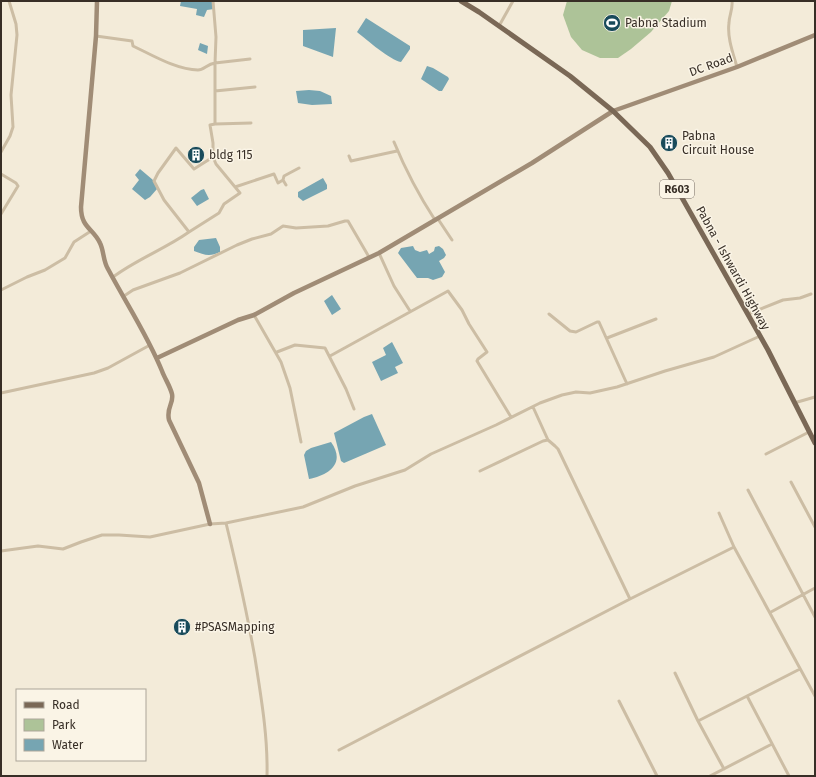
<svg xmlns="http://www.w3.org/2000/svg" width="816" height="777" viewBox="0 0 816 777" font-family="'Fira Sans',sans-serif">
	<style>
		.green { fill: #adc398 }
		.water { fill: #76a5b2 }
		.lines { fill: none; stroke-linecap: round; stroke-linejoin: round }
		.street { stroke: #ccbda4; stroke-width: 3 }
		.secondary { stroke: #a08c76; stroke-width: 4.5 }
		.primary { stroke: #7a6856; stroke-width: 5 }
		.labels { text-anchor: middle; stroke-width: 3; stroke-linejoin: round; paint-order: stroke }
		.shield { fill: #faf4e6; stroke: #726960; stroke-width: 1 }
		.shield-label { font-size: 11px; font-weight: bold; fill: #372e26 }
		.poi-label { font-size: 12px; fill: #372e26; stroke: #faf4e6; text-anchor: start }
		.street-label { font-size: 12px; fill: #372e26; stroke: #faf4e6 }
	</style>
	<rect width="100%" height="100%" fill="#f3ebd9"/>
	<!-- green -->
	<path class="green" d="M567 1H672L669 11 651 32 631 49 618 58H600L582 50 571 37 563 15Z"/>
	<!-- water -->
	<path class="water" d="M181 1H212L214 9 207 10 204 17 196 15 197 9 180 6Z
		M366 18 410 46V49L401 62C390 60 367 40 357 32Z
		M336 28 333 57 303 46V30Z
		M200 43 208 46 207 54 198 50Z
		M427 66 433 68 448 77 449 79 442 91H439L421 79Z
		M309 90 320 91 331 96 332 104 312 105 298 103 296 91Z
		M140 169 153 180 157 189 150 197 145 200 132 189 139 180 135 175Z
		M323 178 327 185V189L303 201 298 197V192Z
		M204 189 209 199 197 206 191 198 201 190Z
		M216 238 220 247V252C210 257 204 255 194 251V247L199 240Z
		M413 246 415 250 420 252 427 250 429 254 434 251 435 247 439 246 443 249 446 255 444 258 439 261 445 272 442 277 433 280 428 278H417L398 253 401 248Z
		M332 295 341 309 332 315 324 301Z
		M392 342 403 363 395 367 398 373 381 381 372 362 386 355 383 348Z
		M372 414 386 445 344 463 341 461 334 433 364 417Z
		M331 442C346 463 329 475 309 479L304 455 306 451 311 448Z"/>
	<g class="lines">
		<!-- street -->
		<path class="street" d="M732 1C733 10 729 15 729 23 727 37 733 53 737 67
			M499 26 513 1
			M96 36 132 41 133 46C152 55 177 70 198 70 204 70 207 64 215 63L216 37 213 1
			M250 59 215 63V91L255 87
			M215 91V124L251 123
			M394 142C406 171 418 194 435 220
			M1 152 10 136 13 127 11 95 17 35 16 24 9 1
			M349 156 351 161 397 151
			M1 174 16 183 18 186 1 214
			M283 180 284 176 299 168
			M235 187 274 174 278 183 283 180 286 185
			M438 219 452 240
			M189 232 219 213 224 204 240 193 216 164 213 157
			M379 253 394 286 410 311
			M113 277C137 259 165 249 189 232L164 200 154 181 158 173 176 148 194 169 213 157V143L210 125 215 124
			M1 290 27 277 45 270 65 258 74 242 91 231
			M124 296 133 290 180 273 237 245 252 239 271 234 283 226 296 228 328 226 345 221H348L369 257
			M549 314 570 331 576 332 597 322H599L627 384
			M748 314 783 300 800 298 811 294
			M254 315 281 362 290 388 301 442
			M607 338 656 319
			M277 352 295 345 325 348 346 389 354 409
			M330 356 448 291 462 310 469 324 487 352 478 359 477 361 511 417
			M1 393 94 373 108 368 150 345
			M794 403 815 397
			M533 407 548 440
			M766 454 809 432
			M480 471 543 441 548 440 555 446 558 449 630 599
			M791 482 815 527
			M748 490 815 617
			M719 513 734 547 815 696
			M226 523 303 507 355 486 405 470 431 454 496 425 540 403 562 395 576 392 590 393 617 387 665 371 714 357 760 336
			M1 551 38 546 63 549 81 542 102 535H119L150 537 210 524 226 523C237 568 247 613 255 658 261 697 268 736 267 776
			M771 612 815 588
			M675 673 698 721 724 769
			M747 696 789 776
			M619 701 657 776
			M698 721 800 669
			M339 750 630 599 734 547
			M710 776 772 744"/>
		<!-- secondary -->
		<path class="secondary" d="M97 1 96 36 81 207C81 228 93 228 100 243 104 251 103 261 108 269 126 303 148 336 162 371 165 379 170 386 172 394 174 404 166 407 169 420L199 483 210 524
			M157 358 238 320 254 315 294 293 379 253 532 163 613 111 737 67 815 35"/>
		<!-- primary -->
		<path class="primary" d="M461 1 479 12 570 76 613 111 650 147 668 173 768 350 815 443"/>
	</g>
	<!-- icons -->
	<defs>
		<symbol id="stadium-disc" viewBox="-11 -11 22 22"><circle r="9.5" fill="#194b5b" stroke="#faf4e6"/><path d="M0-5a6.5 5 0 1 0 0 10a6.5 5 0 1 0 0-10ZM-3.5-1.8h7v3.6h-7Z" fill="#fff"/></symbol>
		<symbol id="building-disc" viewBox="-11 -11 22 22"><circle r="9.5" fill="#194b5b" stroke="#faf4e6"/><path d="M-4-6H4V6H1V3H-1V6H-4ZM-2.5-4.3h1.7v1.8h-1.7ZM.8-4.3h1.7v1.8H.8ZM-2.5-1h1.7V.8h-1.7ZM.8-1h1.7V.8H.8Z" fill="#fff"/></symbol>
	</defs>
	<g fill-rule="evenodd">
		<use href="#stadium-disc" x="602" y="13" width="20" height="20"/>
		<use href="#building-disc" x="659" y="133" width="20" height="20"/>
		<use href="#building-disc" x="186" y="145" width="20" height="20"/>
		<use href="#building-disc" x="172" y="617" width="20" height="20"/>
	</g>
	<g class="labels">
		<!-- shield labels -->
		<rect class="shield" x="660" y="180" width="34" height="18" rx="3"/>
		<g class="shield-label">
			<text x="677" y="193">R603</text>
		</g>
		<!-- poi labels -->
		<g class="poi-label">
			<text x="625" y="27">Pabna Stadium</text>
			<text x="682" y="140">Pabna<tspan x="682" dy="14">Circuit House</tspan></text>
			<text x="209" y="159">bldg 115</text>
			<text x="195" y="631">#PSASMapping</text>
		</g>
		<!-- street labels -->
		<g class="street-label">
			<text transform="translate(711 65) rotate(-20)" y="4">DC Road</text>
			<text transform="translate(733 268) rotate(61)" y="4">Pabna - Ishwardi Highway</text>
		</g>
	</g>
	<!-- border -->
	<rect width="816" height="777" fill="none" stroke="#372e26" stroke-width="4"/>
	<!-- legend -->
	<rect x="16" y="689" width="130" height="72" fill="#faf4e6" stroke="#aca599"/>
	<rect x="24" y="702" width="20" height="6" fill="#7a6856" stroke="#aca599"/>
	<text x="52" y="709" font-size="12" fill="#372e26">Road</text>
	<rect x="24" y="719" width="20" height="12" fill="#adc398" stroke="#aca599"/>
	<text x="52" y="729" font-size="12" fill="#372e26">Park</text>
	<rect x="24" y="739" width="20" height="12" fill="#76a5b2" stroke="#aca599"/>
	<text x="52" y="749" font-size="12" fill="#372e26">Water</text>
</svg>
